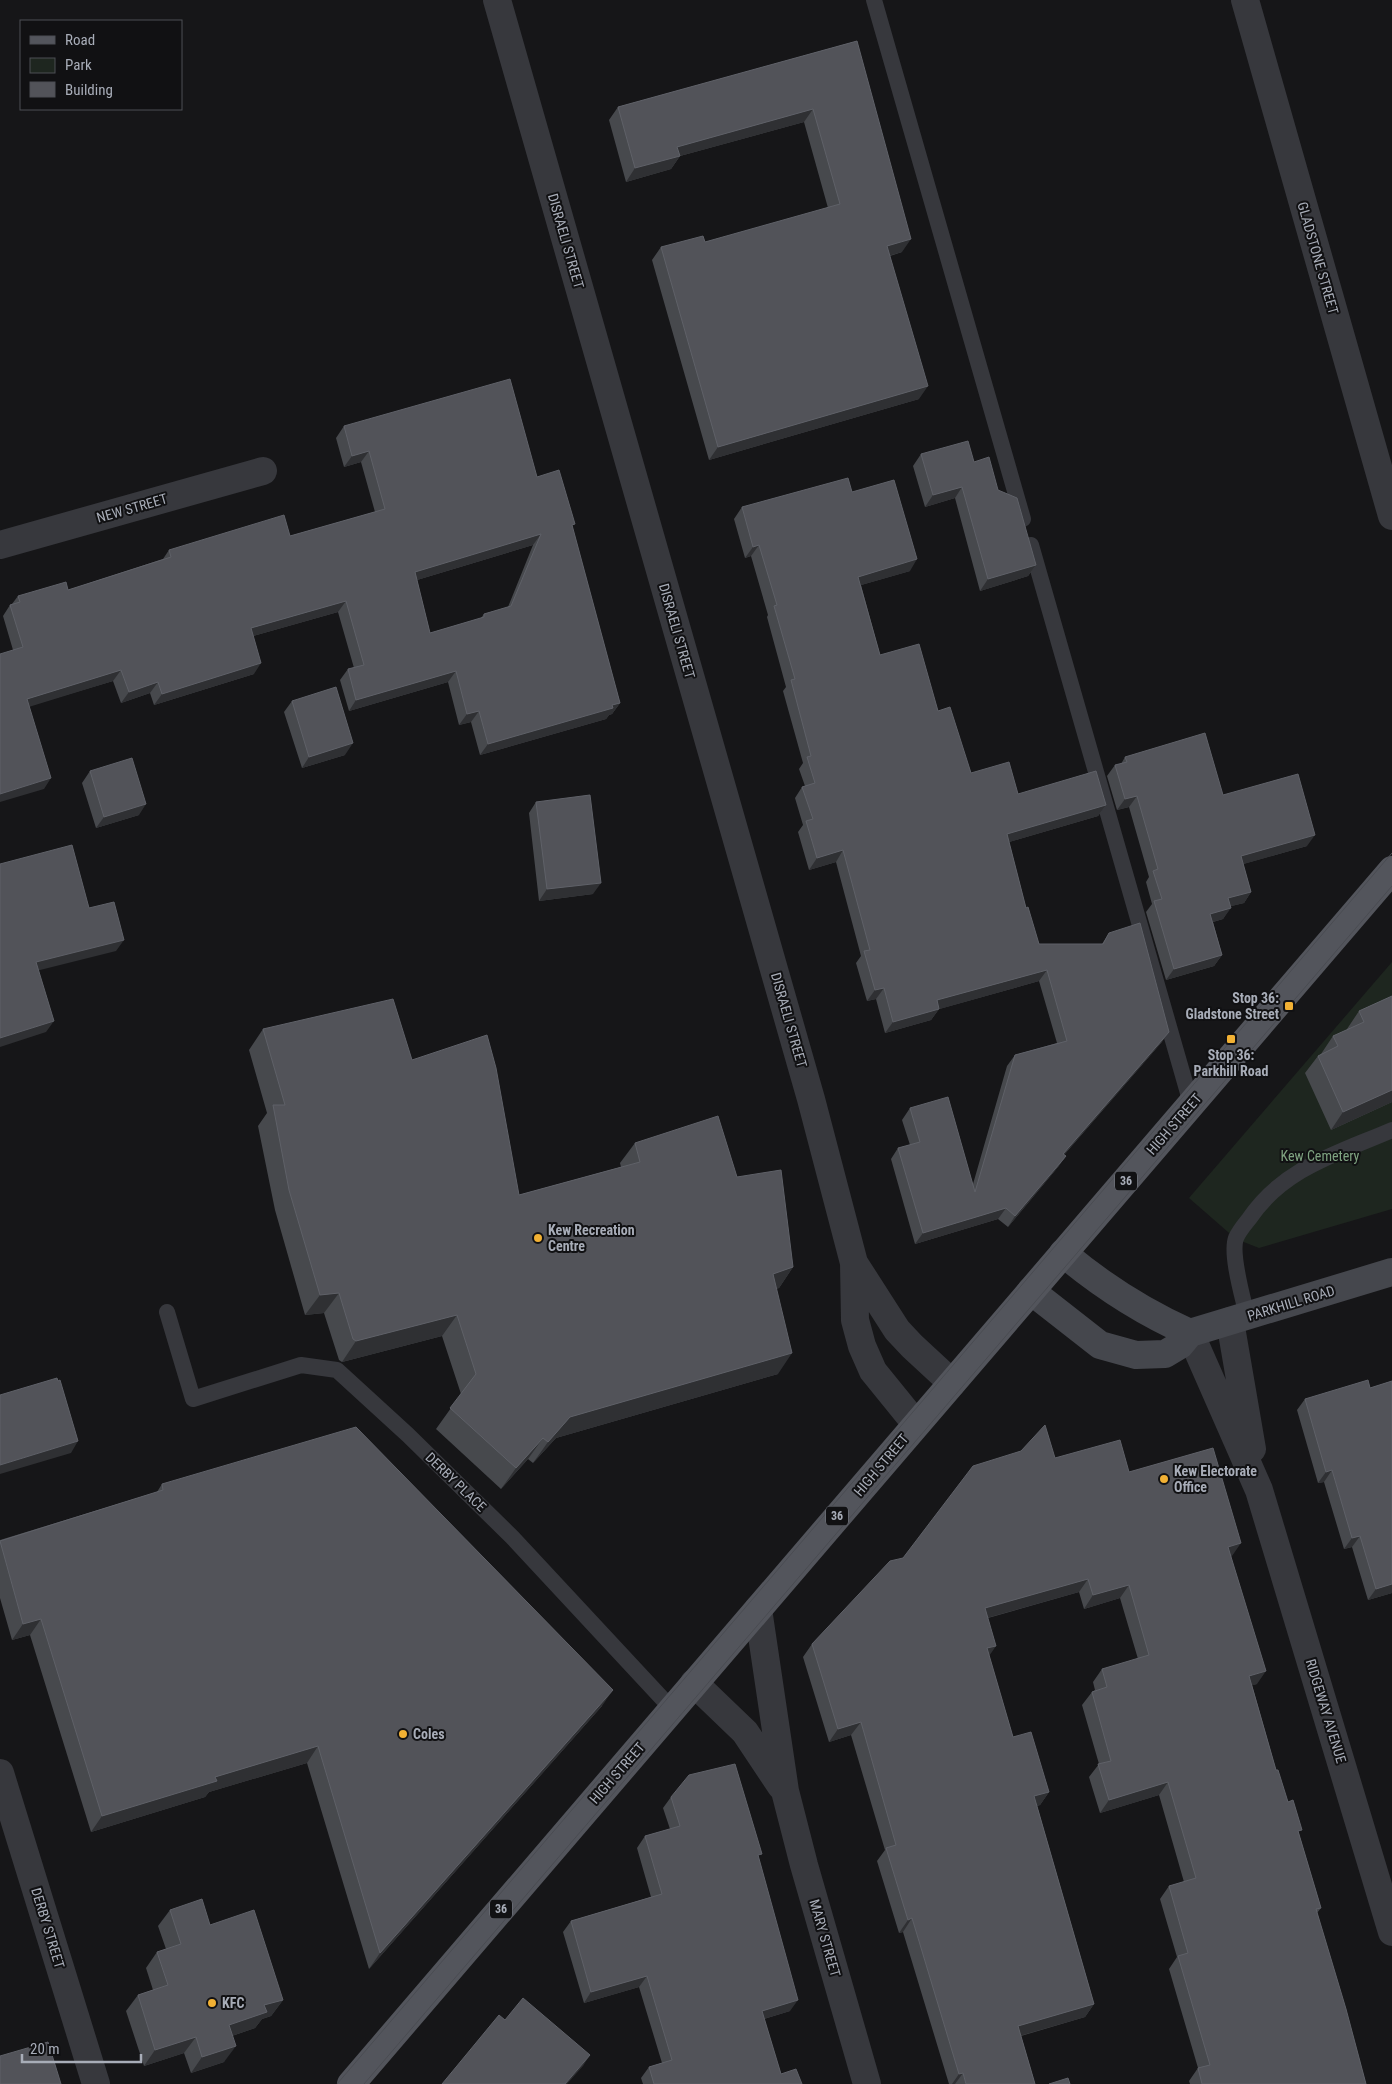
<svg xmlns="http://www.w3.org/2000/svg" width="1392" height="2084" viewBox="0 0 1392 2084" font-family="'Roboto Condensed',sans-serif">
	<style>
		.green { fill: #1e261f }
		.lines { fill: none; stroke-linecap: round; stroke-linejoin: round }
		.lane { stroke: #37383d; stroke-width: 16 }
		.street { stroke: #37383d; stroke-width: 28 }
		.secondary { stroke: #45474d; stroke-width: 28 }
		.primary { stroke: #53555c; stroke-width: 28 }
		.tram { stroke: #4a4c52; stroke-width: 1 }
		.wall { fill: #47494d; fill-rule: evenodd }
		.shaded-wall { fill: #2f3033 }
		.building { fill: #525359; stroke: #5f6168; fill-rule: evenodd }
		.poi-dot { fill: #f2b134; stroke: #111113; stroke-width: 2 }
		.labels { text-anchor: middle; stroke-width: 4; stroke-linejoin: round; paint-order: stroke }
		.shield { fill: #111113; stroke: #7b7e86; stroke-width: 1 }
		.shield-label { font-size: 12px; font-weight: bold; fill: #a8adb8 }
		.street-label { font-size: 14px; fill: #a8adb8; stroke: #111113 }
		.poi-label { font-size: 14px; font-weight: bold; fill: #a8adb8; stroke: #111113; text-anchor: start }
		.park-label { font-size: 14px; fill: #7fa381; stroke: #111113 }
	</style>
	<rect width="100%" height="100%" fill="#161618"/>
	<!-- green -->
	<path class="green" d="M1392 962V1209L1259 1248 1236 1239 1189 1198Z"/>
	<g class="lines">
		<!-- lane -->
		<path class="lane" d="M874 0 1023 519
			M1031 545 1188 1093V1108
			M167 1312 193 1399 301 1365 337 1370 408 1435 512 1537 672 1709
			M1247 1316C1243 1298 1230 1254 1236 1238 1239 1231 1245 1224 1249 1219 1283 1168 1339 1153 1392 1130"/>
		<!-- street -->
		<path class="street" d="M497 0 811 1099 854 1263 855 1320 862 1346 873 1371 916 1424
			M1245 0 1392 516
			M0 545 263 471
			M854 1263 897 1330 912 1346 952 1383
			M1230 1321 1252 1449
			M1190 1333 1259 1490 1392 1932
			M758 1609 785 1791 804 1865 867 2084
			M694 1683 745 1732 781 1786
			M0 1773 96 2084"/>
		<!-- secondary -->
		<path class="secondary" d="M1063 1253C1101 1285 1145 1313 1190 1333
			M1031 1291 1100 1345 1136 1355 1165 1354 1180 1345 1190 1333 1392 1272"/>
		<!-- primary -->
		<path class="primary" d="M351 2084 1392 870"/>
		<!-- tram -->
		<path class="tram" d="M337 2084 1392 853
			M364 2084 1392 886"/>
	</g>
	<!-- wall -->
	<path class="wall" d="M857 41 902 252 890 256 919 399 709 460 652 260 661 247 705 242 828 208 804 122 680 156 671 169 626 182 609 120 618 107Z
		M344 426 537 477 572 527 620 703 612 714 609 715 606 719 480 755 471 722 459 725 448 682 349 711 340 680 348 669 354 668 338 612 253 636 254 674 154 705 150 693 121 703 113 681 29 706 44 789 13 650 3 616 10 605 12 604 18 596 68 590 163 559 169 550 290 536 375 512 361 462 344 467 336 438ZM533 545 508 607 484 614 481 618 430 633 417 580Z
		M921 454 974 462 998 490 1036 565 1028 576 980 591 955 498 925 507 913 466Z
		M852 492 910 571 861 585 880 655 938 711 971 773 1018 794 1106 805 1098 816 1009 842 1026 908 1039 944H1102L1109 933 1169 1032 1161 1043 1064 1155 1066 1156 1058 1167 1008 1227 998 1219 915 1244 891 1159 898 1148 910 1145 902 1120 910 1108 973 1184 1007 1066 1015 1055 1057 1043 1039 981 939 1009 931 1020 885 1033 876 999 867 1001 856 963 861 956 836 862 809 870 798 832 803 825 795 798 802 787 805 786 799 769 803 763 783 691 786 687 767 617 768 615 751 556 745 558 734 519 742 507Z
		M292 701 345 755 302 768 284 712Z
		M1125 757 1223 795 1307 846 1243 864 1251 892 1244 903 1231 906 1223 919 1213 922 1222 955 1214 966 1166 980 1146 912 1152 904 1146 882 1149 877 1129 807 1117 810 1107 776 1115 765 1121 764Z
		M90 771 139 815 96 828 82 783Z
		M536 802 593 894 539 901 529 813Z
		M1392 996V1102L1331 1130 1305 1073 1318 1056 1321 1054 1333 1036 1347 1030V1029L1359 1011Z
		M263 1029 412 1060 519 1195 621 1167 620 1163 635 1143 737 1177 793 1267 779 1288 776 1289 778 1374 556 1438 533 1463 528 1459 501 1489 436 1429 461 1394 442 1336 342 1362 339 1360 324 1313 305 1315 275 1210 258 1126 267 1113 249 1050Z
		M1392 1381V1593L1368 1600 1352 1547 1344 1549 1324 1482 1318 1483 1297 1410 1305 1399 1370 1388Z
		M1055 1458 1129 1472 1232 1556 1230 1557 1257 1684 1252 1685 1276 1770 1299 1834 1321 1908 1317 1913 1366 2084H1190L1189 2081 1198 2068 1169 1969 1177 1957 1160 1899 1169 1886 1184 1882 1159 1795 1100 1813 1089 1777 1099 1764 1082 1705 1092 1692 1095 1690 1093 1682 1102 1669 1138 1659 1120 1598 1084 1609 1079 1592 988 1618 989 1656 1013 1737 1049 1792 1040 1805 1037 1806 1094 2004 1085 2017 1021 2036 1035 2084H949L903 1932 899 1933 877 1861 885 1850 851 1735 829 1742 803 1657 812 1644 903 1558Z
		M162 1484 602 1706 369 1969 307 1763 209 1792 205 1797 91 1832 30 1635 12 1640 0 1598V1540L157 1492Z
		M671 1797 759 1859 790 2011 764 2019 781 2074 802 2084H643L641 2078 649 2067 662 2063 639 1987 584 2003 563 1932 571 1921 651 1897 637 1848 645 1836 670 1829 663 1808Z
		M170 1910 210 1925 283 2000 271 2016 262 2019 255 2028 232 2036 224 2062 191 2073 184 2053 144 2066 126 2011 138 1995 153 1990 146 1968 157 1952 166 1949 158 1926Z"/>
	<!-- shaded-wall -->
	<path class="shaded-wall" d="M813 109 804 122 680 156 671 169 626 182 635 168 677 147Z
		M911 239 902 252 878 259 887 246Z
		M928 386 919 399 709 460 718 447Z
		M369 451 361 462 344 467 352 456Z
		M962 487 955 498 925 507 933 495Z
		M541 534 533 545 407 583 415 572Z
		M759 545 751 556 745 558 753 547Z
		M917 559 910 571 851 588 858 577Z
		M1036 565 1028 576 980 591 988 579Z
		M346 601 338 612 243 639 251 628Z
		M261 663 254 674 154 705 162 694Z
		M121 670 113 681 19 710 27 699Z
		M456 671 448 682 349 711 356 700Z
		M158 682 150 693 121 703 129 692Z
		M620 703 612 714 609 715 606 719 480 755 488 744Z
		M479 711 471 722 459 725 467 714Z
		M353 743 345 755 302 768 309 757Z
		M51 778 44 789 0 802V794Z
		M1137 796 1129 807 1117 810 1125 799Z
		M146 804 139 815 96 828 104 817Z
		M1106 805 1098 816 999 845 1007 834Z
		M1315 835 1307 846 1233 867 1241 856Z
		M843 850 836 862 809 870 817 858Z
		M601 883 593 894 539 901 547 889Z
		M1251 892 1244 903 1220 909 1228 898Z
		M1231 908 1223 919 1202 925 1210 914Z
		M124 940 116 951 28 973 36 962Z
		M1222 955 1214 966 1166 980 1174 969Z
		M1047 970 1039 981 929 1012 937 1000Z
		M884 988 876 999 867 1001 875 990Z
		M939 1009 931 1020 885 1033 893 1022Z
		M54 1021 46 1032 0 1047V1038Z
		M1169 1032 1161 1043 1055 1165 1063 1154Z
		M1392 1090V1102L1331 1130 1343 1112Z
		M1066 1156 1058 1167 1008 1227 1015 1216Z
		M1006 1208 998 1219 915 1244 923 1233Z
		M793 1267 779 1288 758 1295 773 1274Z
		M339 1293 324 1313 305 1315 320 1295Z
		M457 1315 442 1336 342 1362 356 1341Z
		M792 1353 778 1374 556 1438 533 1463 548 1442 570 1417Z
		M543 1438 528 1459 501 1489 516 1468Z
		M78 1441 71 1453 0 1474V1465Z
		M1332 1470 1324 1482 1318 1483 1326 1472Z
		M1360 1536 1352 1547 1344 1549 1352 1538Z
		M1241 1543 1232 1556 1218 1560 1228 1547Z
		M1088 1579 1079 1592 976 1621 985 1608Z
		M1392 1584V1593L1368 1600 1376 1589Z
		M1129 1585 1120 1598 1084 1609 1093 1595Z
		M41 1619 30 1635 12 1640 23 1624Z
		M996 1646 987 1659V1648Z
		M1266 1671 1257 1684 1240 1689 1249 1676Z
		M613 1690 602 1706 369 1969 380 1953Z
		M861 1722 851 1735 829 1742 838 1729Z
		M318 1746 307 1763 209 1792 205 1797 91 1832 102 1816 215 1777Z
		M1168 1782 1159 1795 1100 1813 1109 1800Z
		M1049 1792 1040 1805 1025 1809 1034 1796Z
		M912 1918 903 1932 899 1933 908 1920Z
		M647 1976 639 1987 584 2003 591 1992Z
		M283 2000 271 2016 262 2019 255 2028 217 2041 229 2025 264 2005Z
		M798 2000 790 2011 754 2022 762 2011Z
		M1094 2004 1085 2017 1009 2039 1018 2026Z
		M196 2037 184 2053 144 2066 155 2050Z
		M236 2046 224 2062 191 2073 202 2057Z
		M590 2055 583 2066 567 2084H565Z
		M963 2073 955 2084H952L959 2074Z"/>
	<!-- building -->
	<path class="building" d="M857 41 911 239 887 246 928 386 718 447 661 247 703 236 705 242 840 204 813 109 677 147 680 156 635 168 618 107Z
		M510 379 537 477 559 470 575 524 572 525 620 703 612 705 613 708 488 744 479 711 467 714 456 671 356 700 348 669 364 665 346 601 251 628 261 663 162 694 158 682 129 692 121 670 27 699 51 778 0 794V654L23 647 10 605 20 602 18 596 66 582 68 590 171 557 169 550 284 515 290 536 385 509 369 451 352 456 344 426ZM541 534 511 606 484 614V617L430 633 415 572Z
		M968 441 974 462 989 457 998 490 1017 498 1036 565 988 579 962 487 933 495 921 454Z
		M848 478 852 492 894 480 917 559 858 577 880 655 919 644 938 711 950 707 971 773 1009 762 1018 794 1096 771 1106 805 1007 834 1026 908 1028 907 1039 944H1103L1109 933 1140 923 1169 1032 1063 1154 1066 1156 1015 1216 1006 1208 923 1233 898 1148 920 1142 910 1108 948 1097 975 1192 1015 1055 1067 1041 1047 970 937 1000 939 1009 893 1022 884 988 875 990 864 951 870 950 843 850 817 858 806 821 813 819 802 787 815 783 807 757 811 756 791 680 795 679 774 606 777 605 759 545 753 547 742 507Z
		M336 687 353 743 309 757 292 701Z
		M1205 733 1223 795 1298 774 1315 835 1241 856 1251 892 1228 898 1231 908 1210 914 1222 955 1174 969 1154 901 1162 899 1153 871 1158 869 1137 796 1125 799 1115 765 1127 762 1125 757Z
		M132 758 146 804 104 817 90 771Z
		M590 795 601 883 547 889 536 802Z
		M72 845 89 908 114 902 124 940 36 962 54 1021 0 1038V864Z
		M1392 996V1090L1343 1112 1318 1056 1338 1046 1333 1036 1364 1022 1359 1011Z
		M393 999 412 1060 487 1035 496 1068 519 1195 640 1162 635 1143 718 1116 737 1177 781 1170 793 1267 773 1274 792 1353 570 1417 548 1442 543 1438 516 1468 450 1408 476 1374 457 1315 356 1341 353 1339 339 1293 320 1295 289 1190 273 1105H285L263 1029Z
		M57 1378 58 1381 60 1380 78 1441 0 1465V1395Z
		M1368 1380 1370 1388 1392 1381V1584L1376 1589 1360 1536 1352 1538 1332 1470 1326 1472 1305 1399Z
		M1045 1425 1055 1458 1120 1440 1129 1472 1213 1448 1241 1543 1228 1547 1266 1671 1249 1676 1276 1770H1278L1288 1802 1293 1800 1302 1830 1298 1831 1321 1908 1316 1909 1346 2009 1366 2084H1202L1198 2068 1210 2065 1178 1956 1188 1953 1169 1886 1196 1878 1168 1782 1109 1800 1098 1764 1111 1761 1092 1692 1107 1687 1102 1669 1149 1655 1129 1585 1093 1595 1088 1579 985 1608 996 1646 987 1648 1013 1737 1031 1732 1049 1792 1034 1796 1094 2004 1018 2026 1035 2084H966L963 2073 959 2074 912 1918 908 1920 886 1848 896 1845 861 1722 838 1729 812 1644 890 1561 903 1558 973 1466 1021 1451Z
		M356 1427 613 1690 380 1953 318 1746 215 1777 217 1781 102 1816 41 1619 23 1624 0 1541 163 1490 162 1484Z
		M735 1764 762 1854 758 1855 798 2000 762 2011 781 2074 796 2069 802 2084H654L649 2067 672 2060 647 1976 591 1992 571 1921 662 1894 645 1836 680 1826 671 1797 689 1775Z
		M202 1899 210 1925 254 1910 283 2000 264 2005 267 2012 229 2025 236 2046 202 2057 196 2037 155 2050 138 1995 168 1985 157 1952 181 1944 170 1910Z
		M523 1998 590 2055 565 2084H442L499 2015 505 2020Z
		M48 2042 61 2084H0V2056Z
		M1068 2078 1070 2084H1049Z"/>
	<!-- markers -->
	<g class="poi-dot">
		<rect x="1284" y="1001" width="10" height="10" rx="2.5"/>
		<rect x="1226" y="1034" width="10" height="10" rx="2.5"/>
		<circle cx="538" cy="1238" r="5"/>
		<circle cx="1164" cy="1479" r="5"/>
		<circle cx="403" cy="1734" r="5"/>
		<circle cx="212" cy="2003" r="5"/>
	</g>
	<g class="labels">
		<!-- shield labels -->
		<g class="shield">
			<rect x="1115" y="1171.5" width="22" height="19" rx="4"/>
			<rect x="826" y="1506.5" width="22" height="19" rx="4"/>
			<rect x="490" y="1899.5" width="22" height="19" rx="4"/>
		</g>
		<g class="shield-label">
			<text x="1126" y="1185">36</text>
			<text x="837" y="1520">36</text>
			<text x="501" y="1913">36</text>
		</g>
		<!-- street labels -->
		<g class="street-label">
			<text transform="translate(566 241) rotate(74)" y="5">DISRAELI STREET</text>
			<text transform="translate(1318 258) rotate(74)" y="5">GLADSTONE STREET</text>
			<text transform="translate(132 508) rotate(-16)" y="5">NEW STREET</text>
			<text transform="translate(677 631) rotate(74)" y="5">DISRAELI STREET</text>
			<text transform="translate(789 1020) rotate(74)" y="5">DISRAELI STREET</text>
			<text transform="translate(1174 1124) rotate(-49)" y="5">HIGH STREET</text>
			<text transform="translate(1291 1303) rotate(-17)" y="5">PARKHILL ROAD</text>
			<text transform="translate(881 1465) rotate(-50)" y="5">HIGH STREET</text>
			<text transform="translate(456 1482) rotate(44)" y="5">DERBY PLACE</text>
			<text transform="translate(1326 1711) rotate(73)" y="5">RIDGEWAY AVENUE</text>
			<text transform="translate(617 1773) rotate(-49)" y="5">HIGH STREET</text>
			<text transform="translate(48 1928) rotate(73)" y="5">DERBY STREET</text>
			<text transform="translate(825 1938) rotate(74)" y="5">MARY STREET</text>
		</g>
		<!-- poi labels -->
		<g class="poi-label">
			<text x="1279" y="1003" text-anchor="end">Stop 36:<tspan x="1279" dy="16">Gladstone Street</tspan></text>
			<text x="1231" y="1060" text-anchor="middle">Stop 36:<tspan x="1231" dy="16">Parkhill Road</tspan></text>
			<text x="548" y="1235">Kew Recreation<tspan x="548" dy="16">Centre</tspan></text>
			<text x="1174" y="1476">Kew Electorate<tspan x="1174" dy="16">Office</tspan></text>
			<text x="413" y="1739">Coles</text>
			<text x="222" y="2008">KFC</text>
		</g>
		<!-- park labels -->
		<g class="park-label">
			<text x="1320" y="1161">Kew Cemetery</text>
		</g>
	</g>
	<!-- legend -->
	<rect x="20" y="20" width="162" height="90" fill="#111113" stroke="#4d4f55"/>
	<rect x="30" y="36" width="25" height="8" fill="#53555c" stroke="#4d4f55"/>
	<text x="65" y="45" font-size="15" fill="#a8adb8">Road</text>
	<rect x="30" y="58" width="25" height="15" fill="#1e261f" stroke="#4d4f55"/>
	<text x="65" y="70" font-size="15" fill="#a8adb8">Park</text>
	<rect x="30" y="82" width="25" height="15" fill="#525359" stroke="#4d4f55"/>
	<text x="65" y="95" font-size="15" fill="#a8adb8">Building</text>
	<!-- scale -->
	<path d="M22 2054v8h119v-8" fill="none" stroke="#a8adb8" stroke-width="2.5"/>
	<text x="30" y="2054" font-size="15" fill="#a8adb8" stroke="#111113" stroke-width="4" paint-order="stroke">20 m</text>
</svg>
